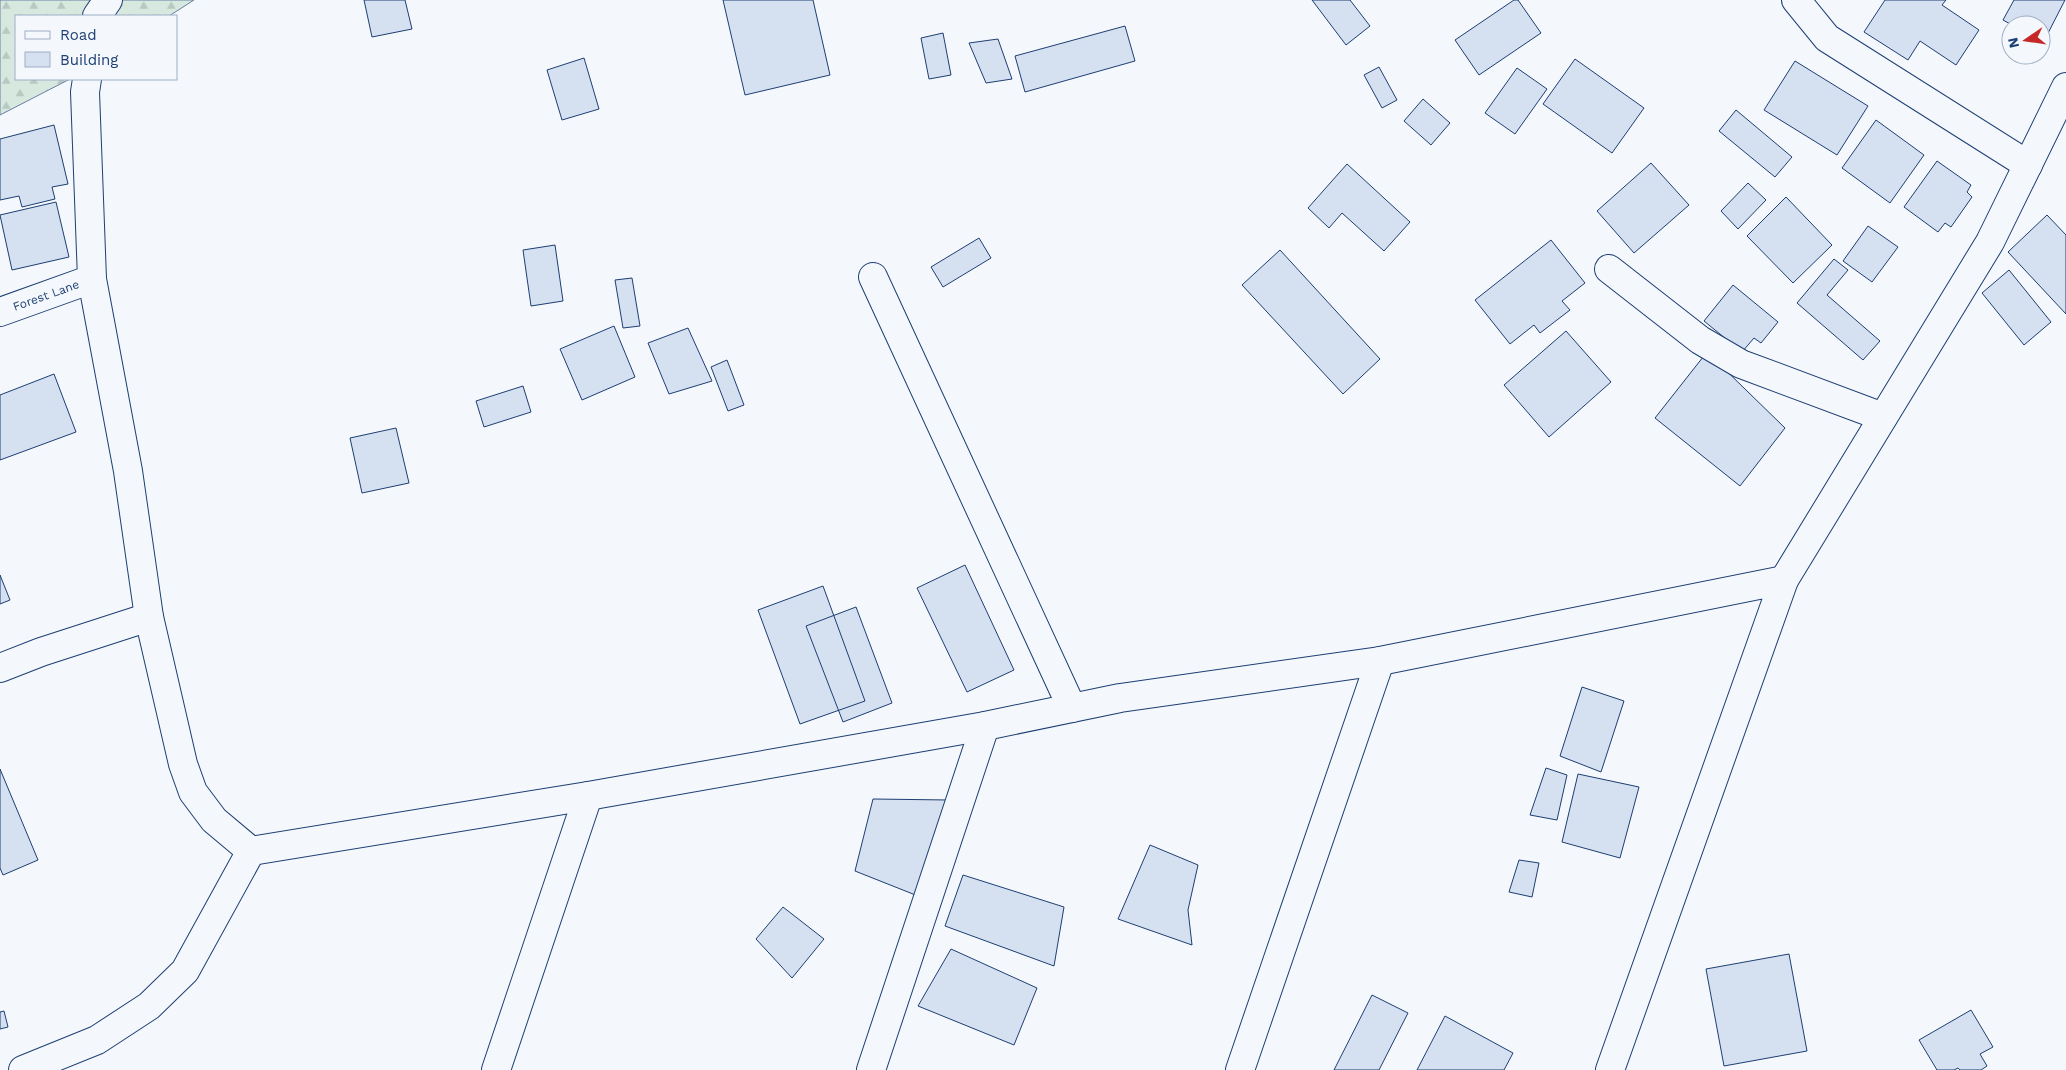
<svg xmlns="http://www.w3.org/2000/svg" width="2066" height="1070" viewBox="0 0 2066 1070" font-family="'Work Sans',sans-serif">
	<style>
		.forest { fill: url(#forest-firs); stroke: #687fa3 }
		.building { fill: #d5e0f0; stroke: #1d3f73 }
		.lines { fill: none; stroke-linecap: round; stroke-linejoin: round }
		.minor-casing { stroke: #1d3f73; stroke-width: 30 }
		.minor { stroke: #f4f7fb; stroke-width: 28 }
		.labels { text-anchor: middle; stroke-width: 4; stroke-linejoin: round; paint-order: stroke }
		.street-label { font-size: 12px; fill: #1d3f73; stroke: #f4f7fb }
	</style>
	<defs>
		<pattern id="forest-firs" width="22" height="20" patternUnits="userSpaceOnUse" patternTransform="scale(1.25)"><rect width="22" height="20" fill="#d7e8df"/><path d="M5 1l3.5 6h-7zM16 11l3.5 6h-7z" fill="#b8c8c3"/></pattern>
	</defs>
	<rect width="100%" height="100%" fill="#f4f7fb"/>
	<!-- forest -->
	<path class="forest" d="M0 0H194L169 16H16V79H70L0 115Z"/>
	<!-- building -->
	<path class="building" d="M364 0H405L412 29 372 37Z
		M723 0H813L830 75 745 95Z
		M1312 0H1350L1370 26 1346 45Z
		M1514 0H1518L1541 33 1479 75 1455 40Z
		M1885 0H1946L1942 5 1979 30 1956 65 1920 41 1908 60 1864 32Z
		M2014 0H2065L2044 41 2041 40V25H2012L2003 20Z
		M1125 26 1135 61 1025 92 1015 56Z
		M943 33 951 75 929 79 921 38Z
		M998 39 1012 79 986 83 969 43Z
		M584 58 599 109 562 120 547 70Z
		M1575 59 1644 108 1612 153 1543 104Z
		M1795 61 1868 106 1837 155 1764 110Z
		M1379 67 1397 100 1382 108 1364 75Z
		M1517 68 1547 89 1515 134 1485 113Z
		M1423 99 1450 123 1431 145 1404 121Z
		M1736 110 1792 157 1775 177 1719 131Z
		M1876 120 1924 155 1890 203 1842 168Z
		M54 125 68 184 52 187 55 199 22 207 19 196 0 200V139Z
		M1937 161 1971 185 1967 192 1972 197 1951 227 1945 223 1938 232 1904 207Z
		M1651 163 1689 205 1634 253 1597 211Z
		M1347 164 1410 222 1384 251 1342 213 1329 228 1308 208Z
		M1748 183 1766 200 1738 229 1721 211Z
		M1786 197 1832 245 1793 283 1747 236Z
		M56 202 69 257 12 270 0 215Z
		M2047 215 2066 235V314L2008 252Z
		M1868 226 1898 247 1872 282 1843 261Z
		M979 238 991 258 943 287 931 267Z
		M1551 240 1585 283 1562 301 1570 310 1540 333 1534 325 1510 344 1475 300Z
		M555 245 563 301 531 306 523 250Z
		M1280 250 1380 359 1343 394 1242 285Z
		M1834 259 1848 270 1827 295 1880 341 1863 360 1797 303Z
		M2009 270 2051 322 2024 345 1982 293Z
		M632 278 640 326 623 328 615 280Z
		M1733 285 1778 322 1761 343 1754 338 1742 352 1704 321Z
		M614 326 635 377 582 400 560 349Z
		M688 328 712 381 669 394 648 343Z
		M1566 331 1611 382 1549 437 1504 385Z
		M1707 352 1785 428 1740 486 1655 418Z
		M727 360 744 405 728 411 711 367Z
		M54 374 76 432 0 460V395Z
		M523 386 531 412 484 427 476 401Z
		M396 428 409 483 362 493 350 438Z
		M965 565 1014 670 967 692 917 588Z
		M0 575 10 600 0 604Z
		M823 586 865 701 800 724 758 610Z
		M856 607 892 703 843 722 806 626Z
		M1582 687 1624 701 1601 772 1560 756Z
		M1546 768 1567 775 1557 820 1530 815Z
		M0 769 38 860 3 875 0 868Z
		M1578 774 1639 787 1620 858 1562 842Z
		M873 799 949 800 918 896 855 871Z
		M1150 845 1198 865 1188 910 1192 945 1118 919Z
		M1519 860 1539 863 1532 897 1509 892Z
		M963 875 1064 907 1054 966 945 926Z
		M783 907 824 939 792 978 756 939Z
		M951 949 1037 988 1014 1045 918 1006Z
		M1789 954 1807 1051 1724 1066 1706 969Z
		M1372 995 1408 1013 1379 1070H1334Z
		M1971 1010 1993 1047 1980 1054 1987 1066 1981 1070H1960L1958 1068 1954 1070H1937L1919 1040Z
		M4 1011 8 1027 0 1029V1012Z
		M1445 1016 1513 1053 1504 1070H1417Z"/>
	<g class="lines">
		<defs>
			<g id="minor">
				<path d="M1796 0 1827 38 2028 165"/>
				<path d="M97 16 108 0"/>
				<path d="M87 79 85 92 92 279 128 471 149 617 183 764 193 792 214 820 251 851 588 796 985 726 1120 698 1380 661 1784 580 1610 1070"/>
				<path d="M1609 269 1700 340 1741 364 1883 417"/>
				<path d="M873 277 1072 708"/>
				<path id="s1" d="M0 312 92 279"/>
				<path d="M1784 580 1990 242 2066 87"/>
				<path d="M0 668 41 652 149 617"/>
				<path d="M23 1070 97 1040 149 1006 185 971 251 851"/>
				<path d="M496 1070 588 796"/>
				<path d="M871 1070 985 726"/>
				<path d="M1240 1070 1380 661"/>
			</g>
		</defs>
		<!-- minor casing -->
		<use href="#minor" class="minor-casing"/>
		<!-- minor -->
		<use href="#minor" class="minor"/>
	</g>
	<g class="labels">
		<!-- street labels -->
		<g class="street-label">
			<text dy="4" stroke="none"><textPath href="#s1" startOffset="49">Forest Lane</textPath></text>
		</g>
	</g>
	<!-- legend -->
	<rect x="15" y="15" width="162" height="65" fill="#f4f7fb" stroke="#9eadc5"/>
	<rect x="25" y="31" width="25" height="8" fill="#f4f7fb" stroke="#9eadc5"/>
	<text x="60" y="40" font-size="15" fill="#1d3f73">Road</text>
	<rect x="25" y="52" width="25" height="15" fill="#d5e0f0" stroke="#9eadc5"/>
	<text x="60" y="65" font-size="15" fill="#1d3f73">Building</text>
	<!-- north arrow -->
	<g transform="translate(2026 40) rotate(257)"><circle r="24" fill="#f4f7fb" stroke="#9eadc5"/>
	<path d="M0-4L9 19L0 12L-9 19Z" fill="#c62828"/>
	<text y="-8" font-size="14" font-weight="bold" text-anchor="middle" fill="#1d3f73">N</text>
	</g>
</svg>
